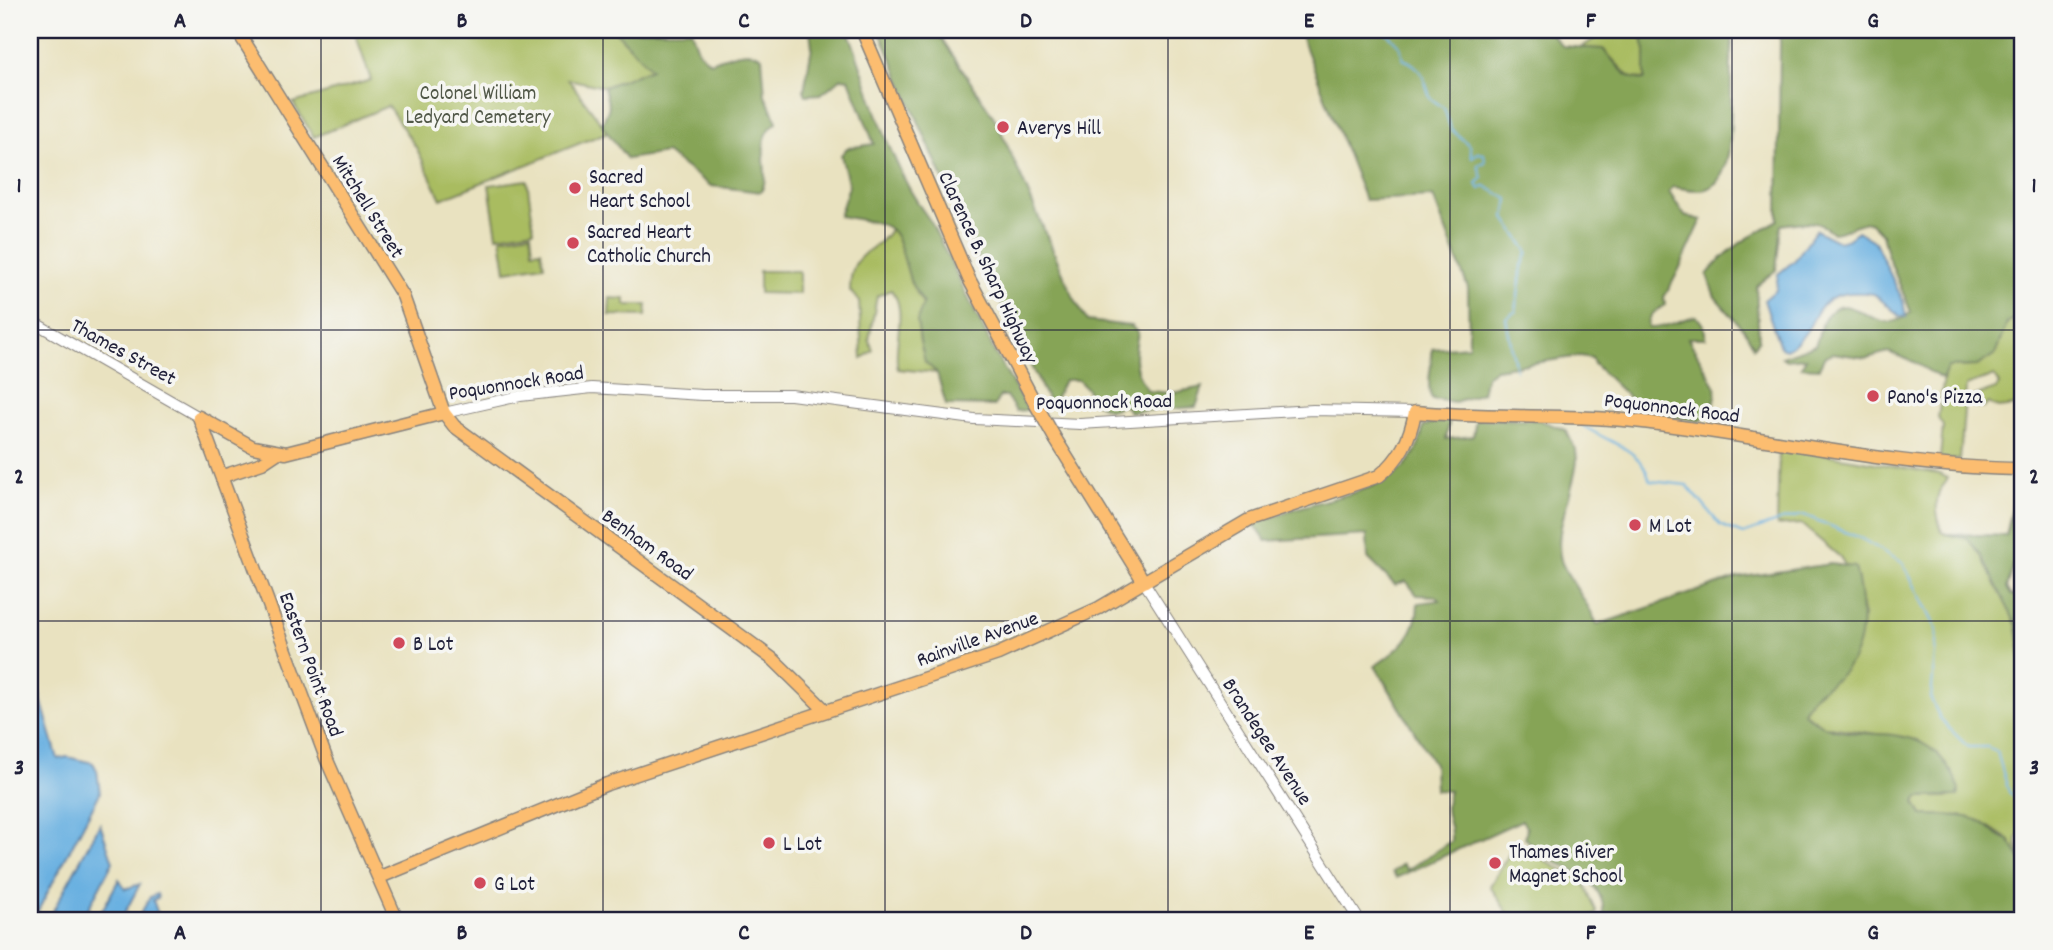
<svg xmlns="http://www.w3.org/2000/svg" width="2053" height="950" viewBox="0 0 2053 950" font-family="Dekko,sans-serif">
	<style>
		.green { fill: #a9bc60; stroke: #666f4e; stroke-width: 2 }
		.forest { fill: #86a456; stroke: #546348; stroke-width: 2 }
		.water { fill: #6ab1e1; stroke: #466a8e; stroke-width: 2 }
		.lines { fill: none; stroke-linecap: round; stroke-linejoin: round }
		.stream { stroke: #6ab1e1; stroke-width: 2 }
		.minor-casing { stroke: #86827e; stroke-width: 12 }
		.major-casing { stroke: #86827e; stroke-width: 15 }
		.minor { stroke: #fff; stroke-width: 10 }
		.major { stroke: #fcbd6f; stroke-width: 12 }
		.major-bridge-casing { stroke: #86827e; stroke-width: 15; stroke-linecap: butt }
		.major-bridge { stroke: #fcbd6f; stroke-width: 12 }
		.grid { fill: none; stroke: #22223b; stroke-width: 2; stroke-opacity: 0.55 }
		.poi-dot { fill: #d1495b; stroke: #f6f6f2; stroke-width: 2.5 }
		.labels { text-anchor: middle; stroke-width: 7; stroke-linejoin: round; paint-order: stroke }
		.park-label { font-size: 21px; fill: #515848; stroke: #f6f6f2 }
		.poi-label { font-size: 21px; fill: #22223b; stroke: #f6f6f2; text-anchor: start }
		.street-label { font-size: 21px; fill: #22223b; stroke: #f6f6f2 }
		.neatline { fill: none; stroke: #22223b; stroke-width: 2.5 }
		.grid-label { font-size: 23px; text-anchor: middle; font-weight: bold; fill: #22223b }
	</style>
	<rect width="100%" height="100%" fill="#f6f6f2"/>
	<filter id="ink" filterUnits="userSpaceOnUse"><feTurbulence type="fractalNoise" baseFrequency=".0143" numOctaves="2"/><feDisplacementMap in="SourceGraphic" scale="14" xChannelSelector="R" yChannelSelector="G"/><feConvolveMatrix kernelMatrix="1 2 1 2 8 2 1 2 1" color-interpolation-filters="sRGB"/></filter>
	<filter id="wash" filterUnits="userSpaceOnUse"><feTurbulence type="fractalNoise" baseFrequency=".00686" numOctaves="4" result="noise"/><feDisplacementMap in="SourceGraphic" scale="28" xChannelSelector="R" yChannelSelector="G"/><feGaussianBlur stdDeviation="1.57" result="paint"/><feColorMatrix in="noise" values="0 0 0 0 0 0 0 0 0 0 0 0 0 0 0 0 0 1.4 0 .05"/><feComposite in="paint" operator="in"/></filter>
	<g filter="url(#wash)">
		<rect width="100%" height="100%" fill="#e9e2c0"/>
		<!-- green -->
		<path class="green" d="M354 30H689L699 52 604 87 568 79 608 132 441 199 417 149 388 106 314 137 293 103 371 80Z
			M1608 30H1640L1645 50V79L1630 78 1603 49H1579Z
			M527 180 534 230 497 236 489 185Z
			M891 228 900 240 911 283 923 304C915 329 918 354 937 373L898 369C892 346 909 309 891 290L877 296 869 340 873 350 862 359 859 301 850 291C850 246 876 256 891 228Z
			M531 233 533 251 541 250 544 265 506 271 501 238Z
			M759 271H799V294L759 293Z
			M610 298 625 299V305H647L646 316 609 315Z
			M2023 314V405L1998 408 1988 403 1984 408 1975 407V396L1996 389 1999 384 1994 376 1966 386 1960 460 1940 458 1943 426 1938 418 1945 370 1948 367 1977 366 1995 354 2007 323Z
			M1782 447 1939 474 1948 478C1946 484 1941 487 1939 492 1934 504 1938 520 1942 532L1946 534 2006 536 2016 488 2023 483V532L2007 588 2011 595 2023 598V805H2019L2023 810V830C2010 841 2021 850 2023 862L2009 840 1980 821 1955 816 1922 815 1915 802 1919 797H1949L1917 740 1823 726 1803 712 1864 616 1853 567 1847 568 1840 557 1801 524 1777 526 1779 450Z
			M1515 844 1583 881 1597 913 1588 920H1512L1490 886Z"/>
		<!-- forest -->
		<path class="forest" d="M614 30H691L699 52 710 62C726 57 747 46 762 57L765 95 777 122C751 141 773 171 761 192L711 186 666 153 627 159 602 125 609 107 604 87 651 69Z
			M810 30H848C872 93 889 168 931 222L996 355 1028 410 1016 411 1006 396H1000L994 406 946 405 937 373 925 362 920 341 917 321 923 304C920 295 913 289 910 280 893 222 900 226 839 216L849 186 841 155 847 148 874 144 849 79 842 78 821 94 806 95 804 90 812 47Z
			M879 30H936L997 122 1073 296 1087 321 1131 326 1138 333C1133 357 1133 371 1148 391L1172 393 1203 387 1196 407 1130 412 1124 405 1110 410 1092 402 1087 389 1078 380H1064L1054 401H1048L966 232Z
			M1299 30H1548L1562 46 1603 49C1615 61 1626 83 1645 79V50L1640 30H1735C1722 62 1747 177 1706 189 1695 192 1684 188 1673 187L1669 192 1685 216 1702 220C1689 246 1680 272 1664 297L1665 305C1656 311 1646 315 1649 328 1665 329 1681 319 1696 316 1703 323 1706 329 1705 338H1688L1716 387C1718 400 1711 413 1700 421L1644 412 1594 364 1592 358 1580 356 1496 369 1486 376 1482 393 1455 402 1432 399C1425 384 1433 365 1432 349L1469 346 1468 288 1433 197 1365 200Z
			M1776 30H2015L2023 52V314L2007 323 1995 354 1977 366 1948 367 1942 379 1914 362 1888 352 1867 358 1833 353 1825 356 1819 368 1801 367 1806 358 1786 360 1782 357 1815 345C1820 335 1820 324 1827 315 1852 285 1878 344 1911 312L1887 254 1882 234 1870 222C1855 222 1847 232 1833 233 1818 218 1801 222 1781 225L1776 270 1756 286 1759 340 1754 347 1745 331 1715 297 1707 275C1726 249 1751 236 1778 220L1780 40Z
			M1450 419 1446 439 1473 436 1476 419 1539 420 1566 430 1576 451 1577 460C1575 491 1551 532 1562 563 1571 584 1588 601 1597 625L1736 578 1830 564 1855 567C1864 603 1869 651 1837 678 1824 688 1809 696 1803 712 1850 759 1923 699 1960 789L1958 796 1919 797 1915 802 1922 815C1940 816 1963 813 1980 821 1991 827 1996 837 2009 840L2023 862V920H1599L1604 914C1603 877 1568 870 1542 854 1536 849 1531 843 1525 838L1527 829 1522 820 1396 878 1392 872 1403 864 1407 870 1451 841C1453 819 1441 819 1449 791L1435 790 1434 764 1375 666C1399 650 1418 634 1418 603L1440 600 1435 596 1417 595 1406 581 1395 585 1368 558 1367 535 1266 541 1254 524C1268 519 1281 513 1295 509 1342 493 1418 489 1423 426Z
			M2019 483H2023V532L2007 588 2011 595 2023 598V667L2016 624 1981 555 1968 539 1946 534 2006 536Z"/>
		<!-- water -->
		<path class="water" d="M1816 230 1839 242 1849 239 1857 231 1875 242 1903 301 1906 317 1900 316 1874 294C1802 285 1826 330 1786 349L1780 347 1764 300 1776 290 1778 274 1795 260Z
			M30 661 58 759 67 757 93 763 97 770 100 793 33 920H30Z
			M100 824 113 862 82 920H48Z
			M119 879 125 889 140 884 121 920H97Z
			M157 894 158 898 153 900 160 920H137L150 897Z"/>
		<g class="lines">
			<!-- stream -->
			<path class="stream" d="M1384 30 1400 46 1403 59C1422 66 1425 80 1430 98L1444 108 1451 129 1470 146 1472 157 1478 153 1484 154 1485 162 1478 165 1482 178 1477 184 1480 189 1485 186 1508 199 1505 218 1528 252 1522 266 1516 311 1506 318 1516 370
				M1582 425C1608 443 1641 447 1650 481L1687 485 1720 525 1743 534 1785 519 1804 515 1862 539 1903 563 1937 630 1931 699 1941 720 1968 747H1988L1997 752 2009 792 2023 805"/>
		</g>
	</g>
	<g filter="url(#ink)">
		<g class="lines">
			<defs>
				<path id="minor" d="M30 320 199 417
					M444 413 520 396 592 388 702 395H791L974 419 1080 424 1313 410 1415 412
					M1144 582 1359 920"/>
				<path id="major" d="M237 30 403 296 444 413 454 426 774 660 826 711
					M862 30 969 279 1035 403
					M199 417 326 758 397 920
					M199 417 253 447 286 453 444 413
					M1056 440 1144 582
					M223 476 262 463 277 453
					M380 877 607 784 998 654 1099 608 1249 520 1379 476C1400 459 1410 439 1415 412 1491 419 1567 413 1643 422 1770 437 1896 468 2023 469"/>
			</defs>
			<!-- minor casing -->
			<use href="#minor" class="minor-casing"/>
			<!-- major casing -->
			<use href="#major" class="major-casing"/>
			<!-- minor -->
			<use href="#minor" class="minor"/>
			<!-- major -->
			<use href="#major" class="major"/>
			<defs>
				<path id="major-bridge" d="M1035 403 1056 440"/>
			</defs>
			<!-- major-bridge casing -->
			<use href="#major-bridge" class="major-bridge-casing"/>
			<!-- major-bridge -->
			<use href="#major-bridge" class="major-bridge"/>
		</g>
	</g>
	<!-- grid -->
	<path class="grid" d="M321 30V920M603 30V920M885 30V920M1168 30V920M1450 30V920M1732 30V920M30 330H2023M30 621H2023"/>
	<!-- markers -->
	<g class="poi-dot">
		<circle cx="1003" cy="127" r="7"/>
		<circle cx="575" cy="188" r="7"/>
		<circle cx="573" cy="243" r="7"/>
		<circle cx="1873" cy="396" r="7"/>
		<circle cx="1635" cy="525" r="7"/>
		<circle cx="399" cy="643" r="7"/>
		<circle cx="769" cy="843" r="7"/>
		<circle cx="1495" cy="863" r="7"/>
		<circle cx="480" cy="883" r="7"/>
	</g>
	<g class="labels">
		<!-- park labels -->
		<g class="park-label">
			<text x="478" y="99">Colonel William<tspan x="478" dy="24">Ledyard Cemetery</tspan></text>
		</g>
		<!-- poi labels -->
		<g class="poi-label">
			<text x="1017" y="134">Averys Hill</text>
			<text x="589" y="183">Sacred<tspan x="589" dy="24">Heart School</tspan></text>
			<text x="587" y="238">Sacred Heart<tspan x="587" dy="24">Catholic Church</tspan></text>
			<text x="1887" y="403">Pano's Pizza</text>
			<text x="1649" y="532">M Lot</text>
			<text x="413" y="650">B Lot</text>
			<text x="783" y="850">L Lot</text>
			<text x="1509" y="858">Thames River<tspan x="1509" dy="24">Magnet School</tspan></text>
			<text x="494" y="890">G Lot</text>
		</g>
		<!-- street labels -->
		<g class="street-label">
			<text transform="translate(369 206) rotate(58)" y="7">Mitchell Street</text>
			<text transform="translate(989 267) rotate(65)" y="7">Clarence B. Sharp Highway</text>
			<text transform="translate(124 351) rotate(29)" y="7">Thames Street</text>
			<text transform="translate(516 382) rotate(-9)" y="7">Poquonnock Road</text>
			<text transform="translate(1104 401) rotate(-1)" y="7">Poquonnock Road</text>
			<text transform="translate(1672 407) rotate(7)" y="7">Poquonnock Road</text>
			<text transform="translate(648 544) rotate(36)" y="7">Benham Road</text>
			<text transform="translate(977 638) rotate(-20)" y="7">Rainville Avenue</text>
			<text transform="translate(312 664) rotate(70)" y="7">Eastern Point Road</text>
			<text transform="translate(1268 741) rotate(57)" y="7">Brandegee Avenue</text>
		</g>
	</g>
	<!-- margin -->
	<rect width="2053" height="950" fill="none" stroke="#f6f6f2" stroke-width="77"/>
	<rect x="38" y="38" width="1976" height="874" class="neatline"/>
	<g class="grid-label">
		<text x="180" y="27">A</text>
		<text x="462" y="27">B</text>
		<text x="744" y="27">C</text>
		<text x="1026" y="27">D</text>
		<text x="1309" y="27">E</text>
		<text x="1591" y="27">F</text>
		<text x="1873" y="27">G</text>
		<text x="19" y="192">1</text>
		<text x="2034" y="192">1</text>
		<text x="19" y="483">2</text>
		<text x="2034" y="483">2</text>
		<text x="19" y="774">3</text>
		<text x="2034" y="774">3</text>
		<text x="180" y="939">A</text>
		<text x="462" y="939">B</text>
		<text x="744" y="939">C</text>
		<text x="1026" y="939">D</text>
		<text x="1309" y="939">E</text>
		<text x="1591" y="939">F</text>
		<text x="1873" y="939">G</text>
	</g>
</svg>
